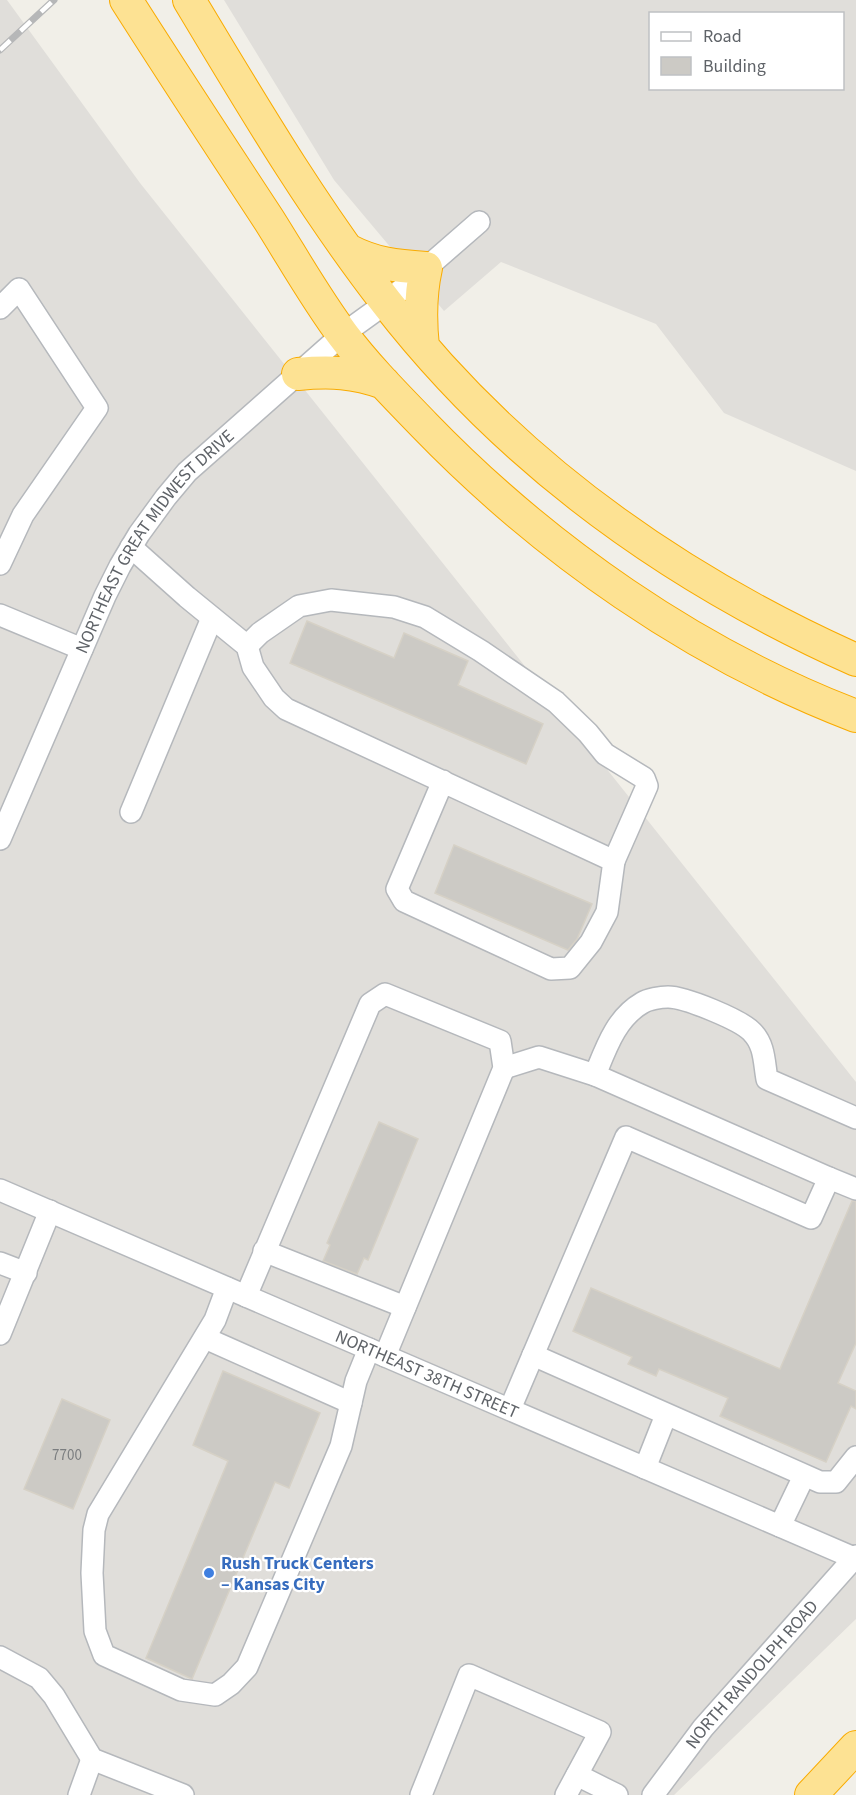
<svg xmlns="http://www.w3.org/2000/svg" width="856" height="1795" viewBox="0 0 856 1795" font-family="'Source Sans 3',sans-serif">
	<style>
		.industrial { fill: #e0deda; fill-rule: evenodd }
		.building { fill: #cccac5; stroke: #d6d1c6; stroke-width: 1.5 }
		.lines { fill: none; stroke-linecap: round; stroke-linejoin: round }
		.minor-casing { stroke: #b5b8bc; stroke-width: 24 }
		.highway-casing { stroke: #f9ab00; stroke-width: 34 }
		.minor { stroke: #fff; stroke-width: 21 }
		.highway { stroke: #fde293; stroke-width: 32 }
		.rail-casing { stroke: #b6b7b8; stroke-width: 7 }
		.rail { stroke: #fff; stroke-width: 4.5; stroke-dasharray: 14; stroke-linecap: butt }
		.shop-dot { fill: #3f7fe0; stroke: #fff; stroke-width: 2 }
		.labels { text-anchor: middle; stroke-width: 4.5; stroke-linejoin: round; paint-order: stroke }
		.number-label { font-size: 15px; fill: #7a7d7f }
		.street-label { font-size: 18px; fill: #5f6368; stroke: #fff }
		.shop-label { font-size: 18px; font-weight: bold; fill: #366cbe; stroke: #fff; text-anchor: start }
	</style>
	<rect width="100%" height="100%" fill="#f1efe8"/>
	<!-- industrial -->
	<path class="industrial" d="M0 0H7L140 183 856 1082V1619L674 1795H0Z
		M224 0H856V471L724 413 656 324 501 262 444 311 334 180ZM650 14H842V88H650Z"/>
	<!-- building -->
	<path class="building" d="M307 621 394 658 404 633 468 661 458 685 543 724 526 764 290 663Z
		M454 845 592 904 577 939 568 950 435 893Z
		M379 1122 418 1139 368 1260 364 1258 357 1274 323 1261 330 1245 327 1243Z
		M852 1201H856V1343L838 1383 856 1391V1409L851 1406 826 1462 720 1416 728 1398 659 1369 656 1376 628 1364 632 1357 573 1331 591 1288 780 1369Z
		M223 1371 320 1413 289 1488 275 1482 192 1679 146 1658 228 1461 193 1445Z
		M62 1399 110 1420 73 1509 24 1489Z"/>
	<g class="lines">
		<defs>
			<g id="minor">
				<path d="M0 308 19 289 97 408 23 515 0 564"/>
				<path d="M131 547 187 597 247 646 253 667 274 698 286 709 614 861 607 912 591 942 570 968 551 969 404 901 397 889 443 781"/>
				<path d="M0 615 82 649"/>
				<path d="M247 646 260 633 299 606 331 600 394 607 425 617 481 651 556 702 588 733 605 754 644 778 647 786 614 861"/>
				<path d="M131 812 212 618"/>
				<path id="s1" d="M0 839 105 596 120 566 139 534 166 497 187 472 343 334 386 303 479 222"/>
				<path d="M504 1068 539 1057 595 1075"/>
				<path d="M829 1178 595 1075C606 1048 616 1018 642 1003 648 999 661 997 668 997 685 997 741 1020 752 1032 765 1045 764 1063 767 1079L856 1118"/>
				<path id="s2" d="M0 1190 854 1558"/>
				<path d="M264 1251 405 1307"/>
				<path d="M0 1263 26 1273"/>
				<path d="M227 1288 215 1320 98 1514 94 1530 92 1573 95 1631 104 1655 181 1690 215 1695 231 1684 247 1667 341 1446 356 1381 369 1349"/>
				<path d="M246 1296 370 1004 385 994 500 1041 504 1068 385 1356"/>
				<path d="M0 1334 50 1211"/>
				<path d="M205 1338 351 1403"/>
				<path d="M533 1355 820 1482H836L856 1457"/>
				<path d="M510 1409 626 1137 811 1218 829 1178 856 1189"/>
				<path d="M645 1468 666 1415"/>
				<path d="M780 1526 804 1476"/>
				<path d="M0 1657 39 1678 54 1696 92 1759 183 1795"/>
				<path d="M577 1775 617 1795"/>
				<path d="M79 1795 92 1759"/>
				<path d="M421 1795 469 1675 600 1732 566 1795"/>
				<path id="s3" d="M653 1795 703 1728 856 1556"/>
			</g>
			<path id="highway" d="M126 0C173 74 221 147 269 220 293 258 316 299 343 335 367 367 396 396 424 425 544 549 694 654 856 716
				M189 0C251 103 312 207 386 302 509 461 673 578 856 660
				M348 250C375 264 396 266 426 268 420 295 420 319 423 347
				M298 374C330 371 354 372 384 383
				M811 1795 856 1747"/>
		</defs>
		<!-- minor casing -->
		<use href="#minor" class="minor-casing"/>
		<!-- highway casing -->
		<use href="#highway" class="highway-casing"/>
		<!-- minor -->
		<use href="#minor" class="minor"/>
		<!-- highway -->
		<use href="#highway" class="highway"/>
		<defs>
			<path id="rail" d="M0 50 54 0"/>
		</defs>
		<!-- rail casing -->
		<use href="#rail" class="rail-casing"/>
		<!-- rail -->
		<use href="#rail" class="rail"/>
	</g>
	<!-- markers -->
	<circle class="shop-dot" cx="209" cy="1573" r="6"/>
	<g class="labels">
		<!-- number labels -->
		<g class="number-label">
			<text x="67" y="1460">7700</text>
		</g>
		<!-- street labels -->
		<g class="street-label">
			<text dy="6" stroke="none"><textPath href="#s1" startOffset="338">NORTHEAST GREAT MIDWEST DRIVE</textPath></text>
			<text dy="6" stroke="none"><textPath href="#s2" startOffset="465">NORTHEAST 38TH STREET</textPath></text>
			<text dy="6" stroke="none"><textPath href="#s3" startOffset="156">NORTH RANDOLPH ROAD</textPath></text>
		</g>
		<!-- shop labels -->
		<g class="shop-label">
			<text x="221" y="1569">Rush Truck Centers<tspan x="221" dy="21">– Kansas City</tspan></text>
		</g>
	</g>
	<!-- legend -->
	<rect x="649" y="12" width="195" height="78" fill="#ffffff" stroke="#bfc1c3" stroke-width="1.5"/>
	<rect x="661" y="32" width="30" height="9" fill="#ffffff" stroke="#bfc1c3" stroke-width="1.5"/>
	<text x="703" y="42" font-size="18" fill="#5f6368">Road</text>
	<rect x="661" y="57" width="30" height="18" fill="#cccac5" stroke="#bfc1c3" stroke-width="1.5"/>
	<text x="703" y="72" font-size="18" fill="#5f6368">Building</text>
</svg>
